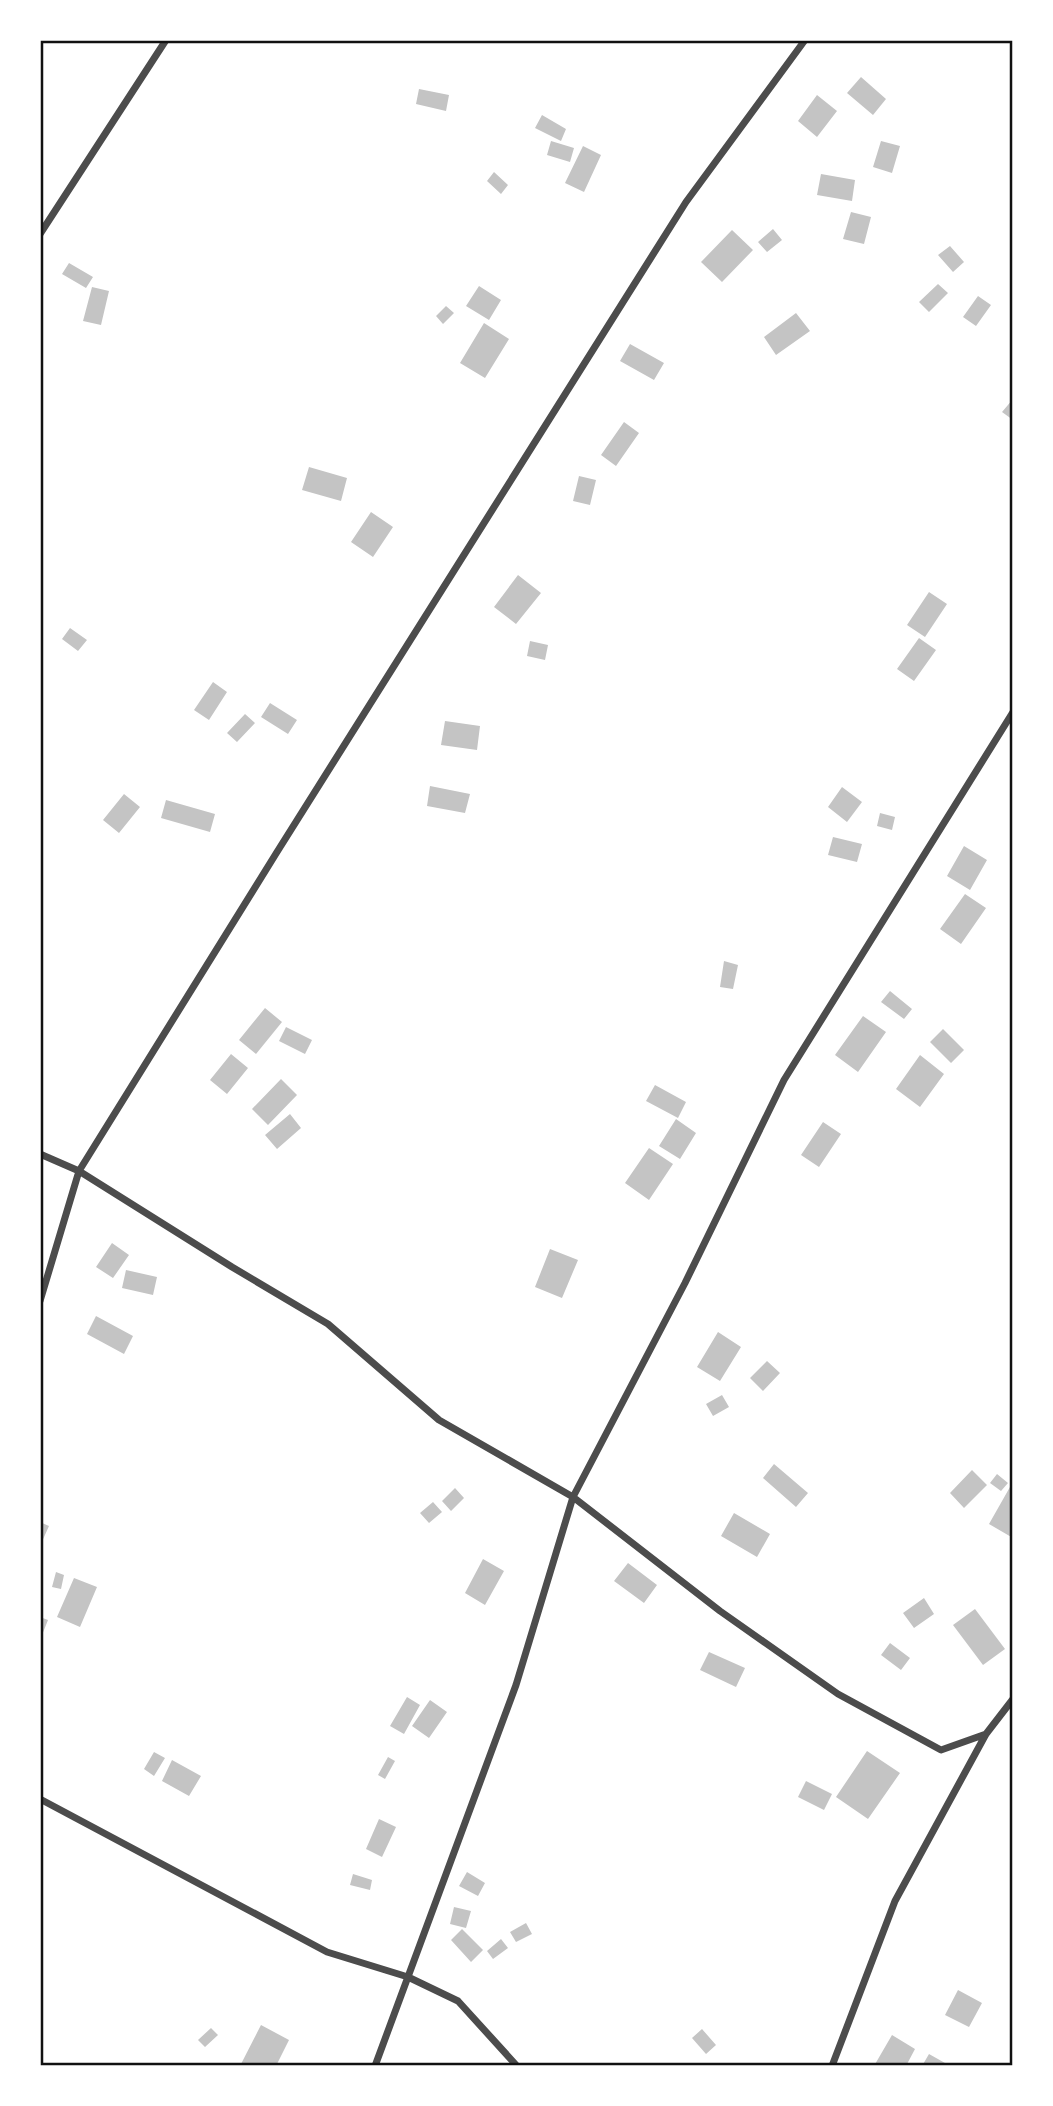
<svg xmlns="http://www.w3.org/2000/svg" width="1053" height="2106" viewBox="0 0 1053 2106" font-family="Commissioner,sans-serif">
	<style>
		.building { fill: #c4c4c4 }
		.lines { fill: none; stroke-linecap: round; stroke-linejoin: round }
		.minor { stroke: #4c4c4c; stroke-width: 7 }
		.neatline { fill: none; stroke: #111; stroke-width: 2.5 }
	</style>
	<rect width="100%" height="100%" fill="#fff"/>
	<!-- building -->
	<path class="building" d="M861 77 886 99 873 115 847 93Z
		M419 89 449 95 446 111 416 104Z
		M817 95 837 111 817 137 798 121Z
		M542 115 566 129 561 141 535 128Z
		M551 141 574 148 570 162 547 155Z
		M881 141 900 146 892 173 873 167Z
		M583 146 601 155 584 192 565 183Z
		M494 172 508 185 501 194 487 181Z
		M821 174 855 180 852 201 817 195Z
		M851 212 871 217 864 244 843 239Z
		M773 229 782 240 767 252 758 242Z
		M732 230 753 250 722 282 701 262Z
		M950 246 964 262 953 272 938 255Z
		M69 263 93 277 86 288 62 274Z
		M938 284 948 293 929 312 919 302Z
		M479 286 501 300 489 320 466 306Z
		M92 287 109 291 101 325 83 321Z
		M978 296 991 305 976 326 963 317Z
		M446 306 454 313 443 324 436 316Z
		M796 313 810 331 776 355 764 337Z
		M484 323 509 339 485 378 460 363Z
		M630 344 664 363 654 380 620 361Z
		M1013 399V420L1002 412Z
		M624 422 639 433 616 466 601 455Z
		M309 467 347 478 341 501 302 490Z
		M579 476 596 480 590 505 573 501Z
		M371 512 393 527 373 557 351 542Z
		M518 575 541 593 516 624 494 607Z
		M929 592 947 604 925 637 907 625Z
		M70 628 87 640 78 651 62 639Z
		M919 638 936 650 914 681 897 669Z
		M530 641 548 645 545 660 527 656Z
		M213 682 227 692 209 720 194 710Z
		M270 703 297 720 288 734 261 717Z
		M245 714 255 723 237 742 227 733Z
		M445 721 480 726 477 750 441 745Z
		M430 786 470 794 465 813 427 806Z
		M842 787 862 802 847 822 828 807Z
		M124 794 140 807 119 833 103 820Z
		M166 800 215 814 210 832 161 818Z
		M880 813 895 817 892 830 877 826Z
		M833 837 862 844 857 862 828 855Z
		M964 846 987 860 970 890 947 876Z
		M965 894 986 908 961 944 940 929Z
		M724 961 738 965 733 989 720 987Z
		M890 991 912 1009 904 1019 881 1002Z
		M265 1008 282 1022 256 1054 239 1040Z
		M863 1016 886 1032 858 1072 835 1055Z
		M286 1027 312 1040 305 1054 279 1041Z
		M943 1029 964 1050 951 1063 930 1042Z
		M231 1054 248 1068 227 1094 210 1080Z
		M920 1055 944 1074 920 1107 896 1089Z
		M281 1079 297 1095 268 1125 252 1109Z
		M655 1085 686 1102 678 1118 646 1101Z
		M290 1114 301 1128 277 1149 265 1135Z
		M676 1119 696 1133 680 1159 659 1146Z
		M823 1122 841 1134 819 1167 801 1155Z
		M649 1148 673 1164 649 1200 625 1183Z
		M112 1243 129 1255 113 1278 96 1267Z
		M550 1249 578 1260 562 1298 535 1287Z
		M126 1270 157 1277 153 1295 122 1288Z
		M96 1316 133 1336 124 1354 87 1334Z
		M718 1332 741 1347 720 1381 697 1367Z
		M767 1361 780 1373 763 1391 750 1378Z
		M722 1395 729 1407 713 1416 706 1404Z
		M774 1464 808 1493 796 1507 763 1478Z
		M972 1470 987 1485 964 1508 950 1493Z
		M997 1474 1008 1483 1001 1491 990 1483Z
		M1010 1487 1013 1489V1538L989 1524Z
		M455 1488 464 1498 451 1511 442 1501Z
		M433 1502 442 1512 429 1523 420 1513Z
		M734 1513 770 1534 757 1557 721 1536Z
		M40 1522 49 1526 40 1546Z
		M483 1559 504 1571 485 1605 465 1593Z
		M628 1563 657 1585 644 1603 614 1581Z
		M56 1572 64 1575 61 1589 52 1587Z
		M74 1578 97 1587 80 1627 57 1617Z
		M924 1598 934 1614 914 1628 903 1613Z
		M975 1609 1005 1649 983 1665 953 1625Z
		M40 1617 48 1620 40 1640Z
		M890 1643 910 1658 901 1670 881 1655Z
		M709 1652 745 1668 736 1687 700 1670Z
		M407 1697 420 1705 404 1734 390 1726Z
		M430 1700 447 1712 429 1738 412 1726Z
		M867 1751 900 1773 868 1819 836 1797Z
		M154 1752 165 1758 154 1776 144 1769Z
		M388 1757 395 1761 385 1779 378 1775Z
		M172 1760 201 1776 189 1796 162 1781Z
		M806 1781 832 1794 824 1810 798 1797Z
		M379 1819 396 1827 382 1857 366 1849Z
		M467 1872 485 1883 478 1896 459 1886Z
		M353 1874 372 1880 370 1890 350 1885Z
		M454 1907 471 1911 466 1928 450 1924Z
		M526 1923 532 1934 516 1942 510 1932Z
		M462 1929 483 1950 471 1962 451 1940Z
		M501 1939 508 1948 493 1959 487 1951Z
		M958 1990 982 2003 969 2027 945 2015Z
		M261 2025 289 2040 276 2066H240Z
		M211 2028 218 2035 205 2047 198 2040Z
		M702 2029 716 2045 706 2054 692 2038Z
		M892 2035 915 2049 906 2066H874Z
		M929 2054 945 2063 943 2066H922Z"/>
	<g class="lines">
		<!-- minor -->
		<path class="minor" d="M40 234 166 40
			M40 1154 79 1171 232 1267 328 1324 439 1420 573 1497 720 1611 838 1694 941 1750 986 1734
			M40 1301 79 1171 277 852 686 202 805 40
			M40 1799 327 1952 408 1977 458 2001 517 2066
			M375 2066 516 1685 573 1497 685 1283 784 1080 1013 712
			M832 2066 895 1901 986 1734 1013 1699"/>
	</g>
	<!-- border -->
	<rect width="1053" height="2106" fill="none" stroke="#ffffff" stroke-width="84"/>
	<rect x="42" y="42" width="969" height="2022" class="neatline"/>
</svg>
